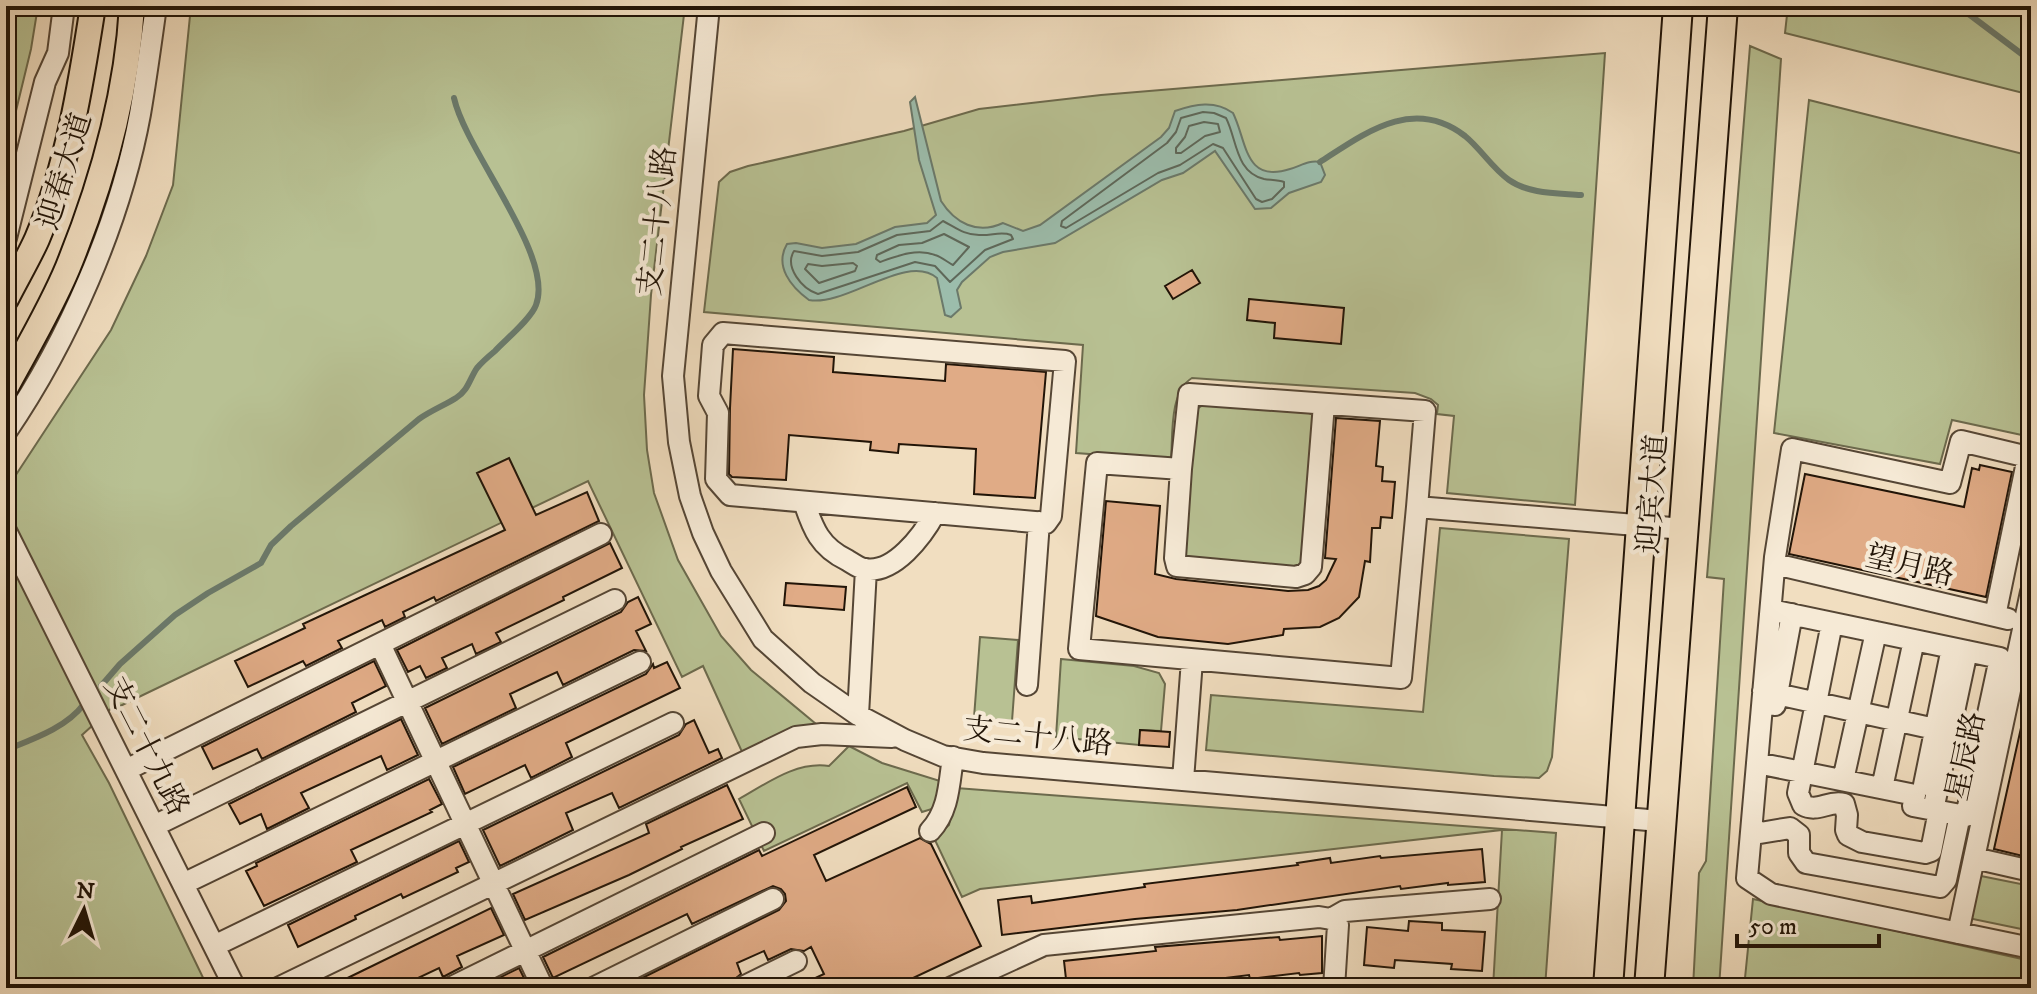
<svg xmlns="http://www.w3.org/2000/svg" width="2037" height="994" viewBox="0 0 2037 994" font-family="'IM FELL DW Pica','Noto Serif SC',serif">
	<style>
		.green { fill: #b8c193; stroke: #6c6a4d; stroke-width: 2 }
		.water { fill: #9cbdac; stroke: #6b796a; stroke-width: 2 }
		.lines { fill: none; stroke-linecap: round; stroke-linejoin: round }
		.shore { stroke: #5e685a; stroke-width: 2 }
		.stream { stroke: #6b796a; stroke-width: 6 }
		.building { fill: #e0ab86; stroke: #211407; stroke-width: 2 }
		.minor-casing { stroke: #554635; stroke-width: 24 }
		.major-casing { stroke: #211407; stroke-width: 28 }
		.highway-casing { stroke: #211407; stroke-width: 32 }
		.minor { stroke: #f6ead6; stroke-width: 20 }
		.major { stroke: #f1dec0; stroke-width: 24 }
		.highway { stroke: #f1dec0; stroke-width: 28 }
		.labels { text-anchor: middle; stroke-width: 8; stroke-linejoin: round; paint-order: stroke }
		.street-label { font-size: 30px; fill: #211407; stroke: #f6ead6 }
	</style>
	<rect width="100%" height="100%" fill="#f1dec0"/>
	<filter id="stains"><feTurbulence type="fractalNoise" baseFrequency=".0025" numOctaves="4"/><feColorMatrix values="0 0 0 0 .2 0 0 0 0 .09 0 0 0 0 .02 0 0 0 .5 -.17"/></filter>
	<radialGradient id="worn" r=".72"><stop offset=".6" stop-color="#630" stop-opacity="0"/><stop offset="1" stop-color="#630" stop-opacity=".3"/></radialGradient>
	<!-- green -->
	<path class="green" d="M6 6H38L31 49 6 152Z
		M191 6H685L651 295 644 395 647 450 654 493 678 560 721 636 751 670 816 724 743 754 703 666 682 677 588 481 118 707 115 705 82 735 109 783 208 988H6V490L111 330 146 256 173 185Z
		M1788 6H2031V95L1785 33Z
		M1750 46 1781 59 1719 988H1693L1699 873 1706 861 1724 579 1707 577Z
		M1605 53 1575 505 1447 493 1454 416 1437 414 1438 405 1431 399 1415 393 1192 378C1169 392 1173 435 1171 460L1076 453 1083 345 704 312 719 182 730 172 748 166 904 131 979 109 1101 95Z
		M1809 100 2031 156V437L1952 420 1940 464 1774 433Z
		M1203 405 1309 413 1316 416 1304 568 1186 563 1178 546 1194 411Z
		M1440 528 1569 539 1552 757 1547 771 1539 778 1494 776 1206 750 1211 695 1423 712Z
		M980 637 1018 640 1012 721 974 718Z
		M1061 659 1134 666 1159 673 1165 684 1161 731 1141 730 1139 745 1056 737Z
		M849 746 882 763 940 781 941 789 935 808 922 812 907 783 764 851 739 799C766 784 796 761 829 766Z
		M956 788 1556 833 1545 988H1493L1502 830 980 889 962 897 934 838 949 825Z
		M1976 875 2031 886V931L1968 918Z
		M1753 899 2031 961V988H1744Z"/>
	<!-- water -->
	<path class="water" d="M915 97 941 201C955 223 977 235 1003 223L1023 231 1040 225 1161 137 1169 128 1175 111C1195 104 1215 100 1233 113 1247 141 1244 184 1290 169 1301 166 1308 160 1320 162L1325 175 1321 182 1289 193 1271 208 1255 209 1215 151 1183 173 1162 180 1055 243 1003 252 990 257 962 282 957 290 961 308 951 317 945 315 937 278C907 252 846 307 809 300 791 287 774 266 787 244L796 243 822 248 856 244 895 227 927 223 936 215 919 160 910 102Z"/>
	<g class="lines">
		<!-- shore -->
		<path class="shore" d="M1203 112 1214 113 1226 118C1237 139 1235 172 1264 179 1270 180 1278 180 1284 182V187L1272 199 1262 202 1256 199 1223 148 1213 144 1180 165 1158 173 1076 222 1066 228 1061 226 1062 221 1167 143 1176 132 1181 118Z
			M1204 122 1218 124 1220 132 1205 136 1181 153H1176V148L1185 137 1189 126Z
			M943 221C955 227 964 235 979 235 991 236 1001 231 1011 235L1013 239 985 250 950 282 935 266 915 262 818 294C802 289 784 267 794 251L822 256 858 252 897 235 930 231Z
			M944 234 969 247 953 265C947 262 942 257 935 255 917 248 897 256 880 262L876 259 877 255 899 245 922 243Z
			M853 263 857 266 855 271 819 283 805 269 808 264 822 266Z"/>
		<!-- stream -->
		<path class="stream" d="M1958 6 2031 61
			M1320 162C1365 133 1413 96 1465 136 1481 149 1492 168 1509 180 1529 194 1557 193 1581 195
			M101 686 120 664 175 615 208 593 261 563 271 545 291 526 419 419C432 410 445 405 456 398 468 391 470 378 477 368 482 362 489 356 495 351 505 340 531 319 536 305 555 256 466 152 454 98
			M6 750C33 739 66 728 84 704"/>
	</g>
	<!-- building -->
	<path class="building" d="M1192 270 1200 283 1173 299 1165 286Z
		M1249 299 1344 308 1341 344 1274 338 1275 323 1247 320Z
		M733 349 834 357 833 372 945 381 946 364 1046 372 1035 498 974 494 976 449 899 444 898 453 870 450 871 442 789 435 786 480 732 477 729 474 730 408Z
		M1336 418 1380 421 1376 466 1383 467 1382 481 1395 482 1392 518 1381 517 1380 528H1372L1370 562 1365 561 1359 597 1339 618 1320 627 1284 629 1283 635 1228 644 1158 637 1096 616 1106 501 1160 506 1155 574 1176 579 1288 591 1308 590 1319 586 1326 580 1336 559 1325 558Z
		M509 458 536 515 587 492 599 521 436 601 434 597 403 612 405 617 385 627 382 620 338 641 342 648 306 666 303 661 248 687 235 661 305 628 303 624 505 530 477 473Z
		M1980 465 2012 472 1986 597 1789 554 1805 474 1964 507 1972 468 1979 470Z
		M610 543 622 568 563 597 564 600 496 633 501 642 476 654 472 644 442 658 447 668 426 678 420 666 408 672 397 650Z
		M786 583 846 587 844 610 784 605Z
		M638 597 651 624 636 631 646 651 634 650 563 685 557 672 544 678 510 694 516 708 442 744 425 708 621 612 628 602Z
		M374 661 386 686 352 703 356 712 262 759 257 749 213 769 202 747Z
		M667 662 680 688 566 743 572 757 531 778 525 765 465 794 453 767 646 674 653 664 654 668Z
		M2025 710 2031 711V858L1994 849Z
		M401 719 418 755 387 770 381 756 301 793 309 808 267 829 261 814 240 824 229 804Z
		M694 720 709 753 718 749 722 758 619 808 612 793 566 813 573 830 500 866 483 830 679 735 686 724Z
		M1140 730 1170 732 1169 747 1139 745Z
		M429 779 442 804 430 810 432 812 351 850 357 862 264 906 246 871 257 866 256 863Z
		M727 785 743 819 681 847 682 849 629 875 525 920 513 894 649 833 646 824Z
		M907 787 916 807 814 855 826 881 920 838 931 844 981 946 892 988H794L824 974 811 947 804 951 791 949 768 960 764 951 737 963 741 974 724 988H704L700 980 683 988H622L779 910 786 901 785 894 781 889 773 886 692 924 687 914 553 978 543 957 759 850 762 856Z
		M459 841 469 862 456 868 458 872 403 898 401 894 355 916 356 919 298 947 288 925Z
		M1482 849 1485 882 1448 885V883L1401 889 1400 886 1237 910 1135 919 1002 935 998 900 1031 896 1032 903 1145 887 1144 884 1298 865 1297 863 1330 858 1331 863 1380 856 1381 858Z
		M491 908 504 935 457 956 462 967 443 977 439 968 397 988H327Z
		M1409 921 1442 923V930L1485 932 1482 971 1451 969 1452 964 1395 960 1394 968 1364 965 1367 927 1408 931Z
		M1322 936V973L1300 975 1299 973 1250 979 1249 975 1144 988H1067L1064 961 1156 951 1155 947 1279 937 1280 940Z
		M519 968 529 988H479Z"/>
	<g class="lines">
		<defs>
			<path id="minor" d="M709 6 673 376 679 442 690 496 703 533 721 571 763 639 812 683 858 715 905 740 943 756 983 763 1660 821
				M6 238 45 82 58 53 64 6
				M723 333 1065 361 1051 516 1046 523 730 495 716 479 718 413 709 396 713 345Z
				M6 432C68 341 120 223 140 114 146 79 151 42 156 6
				M1181 469 1175 558 1177 566 1296 577 1305 574 1311 567 1324 404
				M804 502C813 529 820 547 847 560 852 563 859 568 864 569 894 575 923 535 935 513
				M1417 507 1401 678 1079 649 1097 463 1181 469 1189 394 1425 411 1417 507 1684 529
				M6 531 235 988
				M1775 564 2008 619
				M1995 616 2028 457 1961 441 1950 483 1792 449 1775 557 1747 878 1771 894 2031 948
				M1832 623 1798 793 1803 805C1818 813 1828 800 1844 804L1847 815 1846 830 1848 835 1862 842 1925 853 1931 851 1939 811
				M380 644 543 988
				M1027 685 1039 522
				M1763 691 1935 729
				M1775 705 1792 614
				M858 715 866 569
				M1757 763 1915 795 1913 806 1966 816 2000 658 1771 610
				M126 770 601 534
				M1183 780 1192 660
				M1843 780 1876 632
				M1924 785 1952 648
				M1882 788 1914 640
				M1933 810 1967 651
				M154 826 615 600
				M1752 827 1760 833 1790 828 1799 835V853L1806 863 1940 887 1946 880 1960 815
				M930 831C949 811 949 784 953 757
				M1974 858 2031 871
				M183 884 640 662
				M1331 919 1345 911 1490 899
				M1958 933 2031 592
				M214 946 673 723
				M278 988 796 737 822 734 892 737
				M450 988 764 833
				M593 988 773 899
				M741 988 796 961
				M950 988 1044 945 1319 917 1331 919 1338 925 1334 988"/>
			<path id="major" d="M6 299C16 279 28 259 37 239 68 166 81 83 93 6
				M6 387C27 348 51 308 68 267 101 186 127 94 132 6"/>
			<path id="highway" d="M1608 988 1678 6
				M1649 988 1723 6"/>
		</defs>
		<!-- minor casing -->
		<use href="#minor" class="minor-casing"/>
		<!-- major casing -->
		<use href="#major" class="major-casing"/>
		<!-- highway casing -->
		<use href="#highway" class="highway-casing"/>
		<!-- minor -->
		<use href="#minor" class="minor"/>
		<!-- major -->
		<use href="#major" class="major"/>
		<!-- highway -->
		<use href="#highway" class="highway"/>
	</g>
	<g class="labels">
		<!-- street labels -->
		<g class="street-label">
			<text transform="translate(64 171) rotate(-73)" y="10">迎春大道</text>
			<text transform="translate(657 221) rotate(-84)" y="10">支二十八路</text>
			<text transform="translate(1652 494) rotate(-86)" y="10">迎宾大道</text>
			<text transform="translate(1910 565) rotate(13)" y="10">望月路</text>
			<text transform="translate(1038 736) rotate(6)" y="10">支二十八路</text>
			<text transform="translate(147 746) rotate(63)" y="10">支二十九路</text>
			<text transform="translate(1965 756) rotate(-78)" y="10">星辰路</text>
		</g>
	</g>
	<!-- margin -->
	<rect width="2037" height="994" fill="none" stroke="#f1dec0" stroke-width="32"/>
	<rect x="8" y="8" width="2021" height="978" fill="none" stroke="#211407" stroke-width="4"/>
	<rect x="16" y="16" width="2005" height="962" fill="none" stroke="#211407" stroke-width="2"/>
	<!-- north arrow -->
	<g transform="translate(84 910) rotate(5)" stroke="#f6ead6" stroke-width="6" paint-order="stroke">
	<path d="M0-6L14 30L0 20L-14 30Z" fill="#211407"/>
	<text y="-12" font-size="22" font-weight="bold" text-anchor="middle" fill="#211407">N</text>
	</g>
	<!-- scale -->
	<path d="M1737 934v12h142v-12" fill="none" stroke="#211407" stroke-width="4"/>
	<text x="1749" y="934" font-size="24" fill="#211407" stroke="#f6ead6" stroke-width="6" paint-order="stroke">50 m</text>
	<rect width="100%" height="100%" filter="url(#stains)"/>
	<rect width="100%" height="100%" fill="url(#worn)"/>
</svg>
